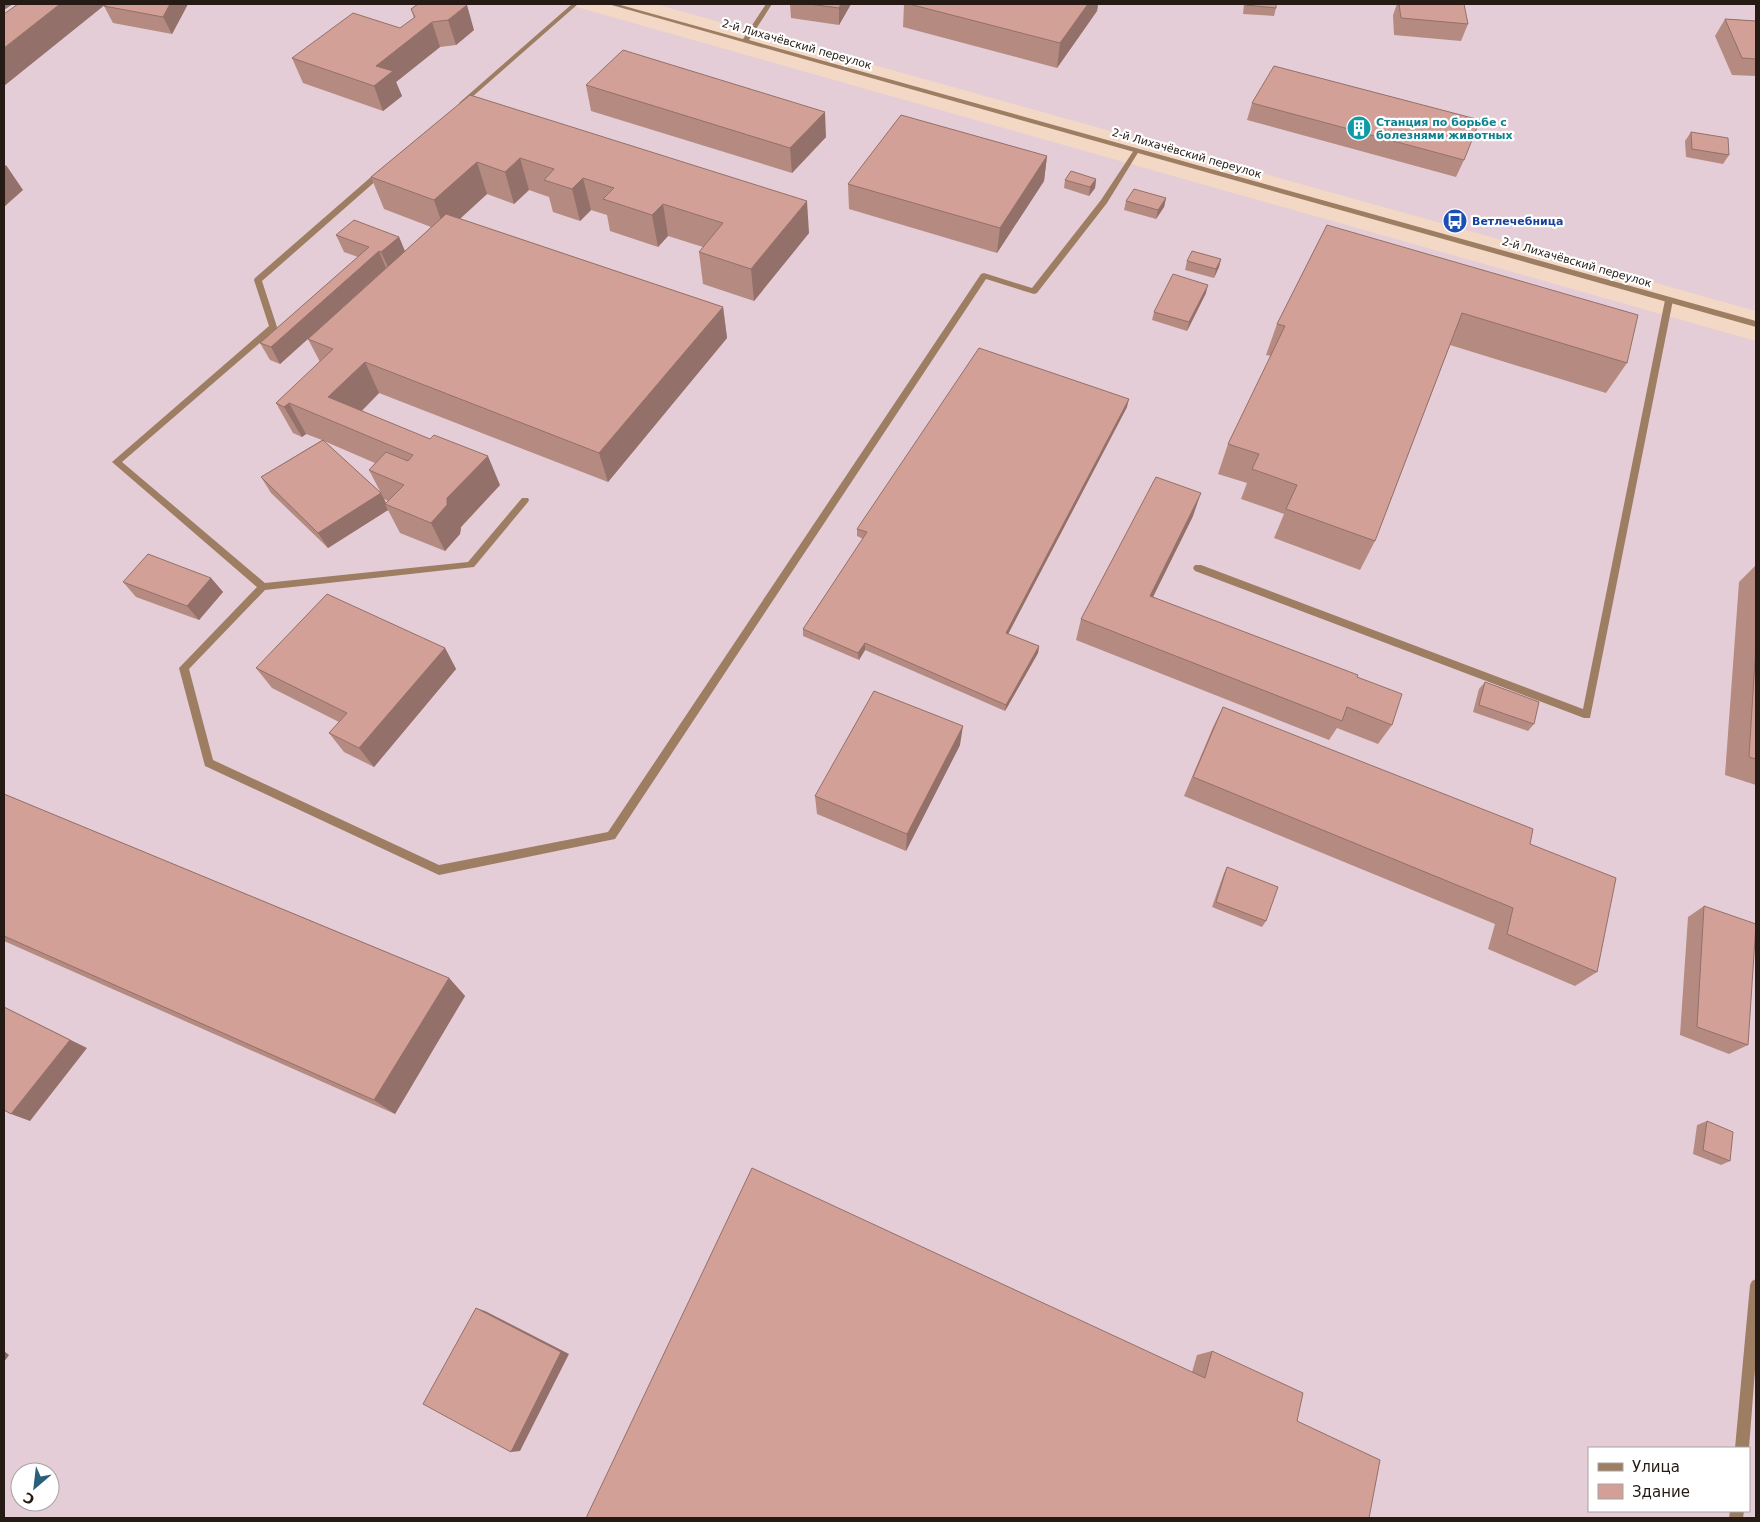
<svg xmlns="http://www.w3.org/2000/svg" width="1760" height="1522" viewBox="0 0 1760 1522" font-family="'DejaVu Sans',sans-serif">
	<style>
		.industrial { fill: #e5cdd7; fill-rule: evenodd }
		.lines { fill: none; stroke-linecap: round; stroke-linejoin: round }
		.service { fill: #9d7e63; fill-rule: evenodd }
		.minor { fill: #9d7e63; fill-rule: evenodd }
		.wall { fill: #b58a81; fill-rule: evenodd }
		.shaded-wall { fill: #937069 }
		.building { fill: #d2a096; stroke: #937069 }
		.labels { text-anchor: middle; stroke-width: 4.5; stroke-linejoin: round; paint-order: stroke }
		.far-street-label { font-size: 11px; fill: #251b14; stroke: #fff }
		.far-culture-label { font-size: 11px; font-weight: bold; fill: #0d838f; stroke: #fff; text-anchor: start }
		.far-transit-label { font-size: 11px; font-weight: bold; fill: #164399; stroke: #fff; text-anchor: start }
	</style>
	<rect width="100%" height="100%" fill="#f3d8c5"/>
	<!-- industrial -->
	<path class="industrial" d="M4 4H566L1756 341V1518H4ZM1589 1448H1749V1511H1589ZM20 1472H50V1502H20Z
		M655 4H1756V311Z"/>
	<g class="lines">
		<!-- service -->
		<path class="service" d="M572 4H578L463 105H459V103Z
			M1136 149 1139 151 1107 203 1037 293 1034 294 986 279 615 839 439 875 205 766 179 668 257 587 112 462 269 326 254 280 255 278 379 170 386 172 262 281 277 327 276 329 122 462 265 583 468 562 522 498H528L529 500 528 502 474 567 265 590 189 669 213 760 439 865 608 832 981 274 984 273 1032 288 1101 200 1134 150Z
			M1669 297 1673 300 1590 718H1584L1195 571 1193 568 1195 565H1201L1583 709 1665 300Z
			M1756 1279V1357L1749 1448H1735L1750 1285 1752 1281Z
			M1730 1511H1744L1743 1518H1729Z"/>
		<!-- minor -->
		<path class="minor" d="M608 4H617L743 39 766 4H772L749 40 1756 321V327Z"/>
	</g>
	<!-- wall -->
	<path class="wall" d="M107 4H188L172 34 113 23 104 6Z
		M418 4 474 30 456 45 440 47 396 82 402 96 383 111 303 83 292 58 400 28 414 18 411 9Z
		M790 4H851L839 25 791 18Z
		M904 4H1098L1097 11 1057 68 903 27Z
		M1244 4H1276V8L1274 16 1243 14Z
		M1397 4H1460L1468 24 1461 41 1394 35 1393 15Z
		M1725 19 1756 21V76L1732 75 1715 36Z
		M586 85 826 137 792 173 591 111Z
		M470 95 809 233 754 301 703 284 699 252 703 247 668 236 658 247 610 231 607 215 591 210 580 221 553 212 549 197 529 190 514 204 487 194 460 219 723 307 727 338 608 482 379 393 362 411 500 485 461 527 460 534 445 551 400 533 388 510 328 548 271 493 261 477 322 440 306 434 302 437 293 433 276 403 320 362 308 339 280 364 270 360 260 343 358 257 344 252 336 235 399 237 405 251 431 227 384 209 371 177ZM324 441 375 463 369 470 384 499 388 501 386 503 381 493Z
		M1252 103 1464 160 1456 177 1247 120Z
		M1691 132 1729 155 1723 164 1686 157 1685 141Z
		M1047 156 1044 181 997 253 849 209 848 184Z
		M1096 179 1095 188 1089 196 1064 188 1065 180Z
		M1166 198 1164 207 1156 219 1124 210 1126 201Z
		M1327 225 1627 363 1606 393 1450 345 1375 541 1360 570 1274 538 1284 514 1241 499 1247 483 1218 474 1228 444 1271 356 1266 355 1277 324Z
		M1221 259 1219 267 1214 278 1185 270 1187 261Z
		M1206 293 1187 331 1152 320 1154 312Z
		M1127 407 1008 634 1039 646 1038 653 1005 711 865 650 859 660 803 636V629L863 539 857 536V529Z
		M1193 516 1153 597 1357 677 1392 725 1378 744 1337 728 1329 740 1076 640 1081 619Z
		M1756 565V785L1725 775 1739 582Z
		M211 578 223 592 199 620 136 597 123 582Z
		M445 648 456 669 374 767 344 752 329 733 339 722 272 688 256 668Z
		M1485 682 1534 724 1528 731 1473 712 1479 689Z
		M1223 707 1530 844 1597 972 1575 986 1488 949 1495 924 1184 796 1213 727Z
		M960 745 906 851 817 814 815 796Z
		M4 794 449 978 465 996 395 1114 4 941Z
		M1227 867 1266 921 1262 927 1212 907 1224 873Z
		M1704 906 1748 1045 1729 1054 1680 1035 1688 917Z
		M1707 1121 1730 1161 1721 1165 1693 1154 1697 1125Z
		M1212 1351 1297 1421 1369 1518 1192 1372 1197 1355Z"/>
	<!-- shaded-wall -->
	<path class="shaded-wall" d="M4 4H13L4 10Z
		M60 4H106L4 86V48Z
		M170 4H188L172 34 163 17Z
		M841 4H851L839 25V8Z
		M1088 4H1098L1097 11 1057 68 1060 43Z
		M467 5 474 30 456 45 448 20Z
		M432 22 440 47 396 82 402 96 383 111 374 86 376 66Z
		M825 112 826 137 792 173 790 148Z
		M1047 156 1044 181 997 253 1000 228Z
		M520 158 529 190 514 204 505 172Z
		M477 162 487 194 445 232 434 200Z
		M6 165 23 190 4 207V167Z
		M583 178 591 210 580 221 572 189Z
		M1096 179 1095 188 1089 196 1090 187Z
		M1166 198 1164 207 1156 219 1158 210Z
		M807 201 809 233 754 301 751 269Z
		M663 204 668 236 658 247 652 215Z
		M399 237 406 254 389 269 381 252Z
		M379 251 386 268 280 364 271 347Z
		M1221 259 1219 267 1214 278 1216 269Z
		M1208 285 1206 293 1187 331 1189 322Z
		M723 307 727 338 608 482 599 453Z
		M365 362 379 393 345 427 328 397Z
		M1129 399 1127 407 1005 640 1006 633Z
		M289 403 306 434 302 437 284 407Z
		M488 456 500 485 461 527 460 534 445 551 431 523 447 498Z
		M381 493 387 505 385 504 388 510 328 548 318 533Z
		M1201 493 1193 516 1143 617 1150 596Z
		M211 578 223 592 199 620 187 606Z
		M865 643V650L859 660 858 653Z
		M1039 646 1038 653 1005 711 1006 705Z
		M445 648 456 669 374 767 359 748Z
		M963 726 960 745 906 851 907 834Z
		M449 978 465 996 395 1114 374 1100Z
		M4 1007 87 1048 30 1121 11 1114Z
		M476 1308 485 1311 569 1354 520 1451 511 1452Z
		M4 1351 9 1355 4 1362Z"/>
	<!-- building -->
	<path class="building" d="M18 4H60L4 48V14Z
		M107 4H170L163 17 104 6Z
		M418 4H467V5L448 20 432 22 376 66 393 71 374 86 292 58 353 13 400 28 415 17 411 9Z
		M809 4H841L839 8Z
		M909 4H1088L1060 43Z
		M1246 4H1276V8L1246 5Z
		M1399 4H1464L1468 24 1401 18Z
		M1725 19 1756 21V59L1742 58Z
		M623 50 825 112 790 148 586 85Z
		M1274 66 1480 120 1464 160 1252 103Z
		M470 95 807 201 751 269 699 252 723 223 663 204 652 215 603 199 614 188 583 178 572 189 544 180 554 169 520 158 505 172 477 162 434 200 371 177Z
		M901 115 1047 156 1000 228 848 184Z
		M1691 132 1728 138 1729 155 1692 149Z
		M1071 171 1096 179 1090 187 1065 180Z
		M1134 189 1166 198 1158 210 1126 201Z
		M446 214 723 307 599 453 365 362 328 397 430 439 434 435 488 456 447 498V505L431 523 385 504 404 485 369 470 386 452 408 461 413 455 289 403 284 407 276 403 333 349 308 339Z
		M354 220 399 237 381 252 379 251 271 347 260 343 369 247 336 235Z
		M1327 225 1638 315 1627 363 1462 313 1375 541 1286 509 1297 485 1252 469 1259 454 1228 444 1285 326 1277 324Z
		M1192 251 1221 259 1216 269 1187 261Z
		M1173 274 1208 285 1189 322 1154 312Z
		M979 348 1129 399 1006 633 1039 646 1006 705 865 643 858 653 803 629 867 532 857 529Z
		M323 440 381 493 318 533 261 477Z
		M1156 477 1201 493 1150 596 1358 675 1357 677 1402 694 1392 725 1347 707 1342 721 1081 619Z
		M148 554 211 578 187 606 123 582Z
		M327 594 445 648 359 748 329 733 347 713 256 668Z
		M1756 644V759L1749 757Z
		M1485 682 1539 702 1534 724 1479 705Z
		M874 691 963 726 907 834 815 796Z
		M1223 707 1533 829 1530 844 1616 878 1597 972 1507 934 1513 908 1193 777Z
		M4 794 449 978 374 1100 4 936Z
		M1227 867 1278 887 1266 921 1216 902Z
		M1704 906 1756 924 1748 1045 1697 1027Z
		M4 1007 70 1040 11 1114 4 1110Z
		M1707 1121 1733 1132 1730 1161 1703 1150Z
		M752 1168 1205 1378 1212 1351 1303 1393 1297 1421 1380 1460 1369 1518H586Z
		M476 1308 561 1352 511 1452 423 1404Z"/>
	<!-- icons -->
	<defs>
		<symbol id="building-disc" viewBox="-11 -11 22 22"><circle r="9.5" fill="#0f9aa8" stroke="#fff"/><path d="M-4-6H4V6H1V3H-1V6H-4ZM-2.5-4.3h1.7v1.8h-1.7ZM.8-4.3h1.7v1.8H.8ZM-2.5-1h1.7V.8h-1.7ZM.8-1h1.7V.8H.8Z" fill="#fff"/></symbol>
		<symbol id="bus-disc" viewBox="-11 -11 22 22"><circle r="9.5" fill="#1a4fb4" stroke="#fff"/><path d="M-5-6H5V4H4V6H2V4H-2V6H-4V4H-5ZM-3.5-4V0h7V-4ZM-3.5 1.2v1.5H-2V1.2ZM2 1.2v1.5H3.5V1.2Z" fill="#fff"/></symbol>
	</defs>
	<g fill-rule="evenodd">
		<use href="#building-disc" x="1345" y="114" width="28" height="28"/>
		<use href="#bus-disc" x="1441" y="207" width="28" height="28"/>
	</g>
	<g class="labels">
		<!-- far-street labels -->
		<g class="far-street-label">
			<text transform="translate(797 44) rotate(16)" y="4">2-й Лихачёвский переулок</text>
			<text transform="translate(1187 153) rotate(16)" y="4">2-й Лихачёвский переулок</text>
			<text transform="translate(1577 262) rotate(16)" y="4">2-й Лихачёвский переулок</text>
		</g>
		<!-- far-culture labels -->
		<g class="far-culture-label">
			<text x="1376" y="126">Станция по борьбе с<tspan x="1376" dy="13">болезнями животных</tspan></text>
		</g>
		<!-- far-transit labels -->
		<g class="far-transit-label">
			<text x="1472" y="225">Ветлечебница</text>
		</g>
	</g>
	<!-- border -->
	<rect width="1760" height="1522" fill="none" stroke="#251b14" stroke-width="10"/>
	<!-- legend -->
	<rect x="1588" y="1447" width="162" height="65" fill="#ffffff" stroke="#a8a4a1"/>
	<rect x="1598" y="1463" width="25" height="8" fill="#9d7e63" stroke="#a8a4a1"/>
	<text x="1632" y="1472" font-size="15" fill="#251b14">Улица</text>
	<rect x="1598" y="1484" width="25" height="15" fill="#d2a096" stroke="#a8a4a1"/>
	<text x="1632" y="1497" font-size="15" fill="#251b14">Здание</text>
	<!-- north arrow -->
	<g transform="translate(35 1487) rotate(208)"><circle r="24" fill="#ffffff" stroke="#a8a4a1"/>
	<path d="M0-4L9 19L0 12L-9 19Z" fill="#2a5f7b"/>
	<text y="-8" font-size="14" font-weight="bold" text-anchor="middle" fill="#251b14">С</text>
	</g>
</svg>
